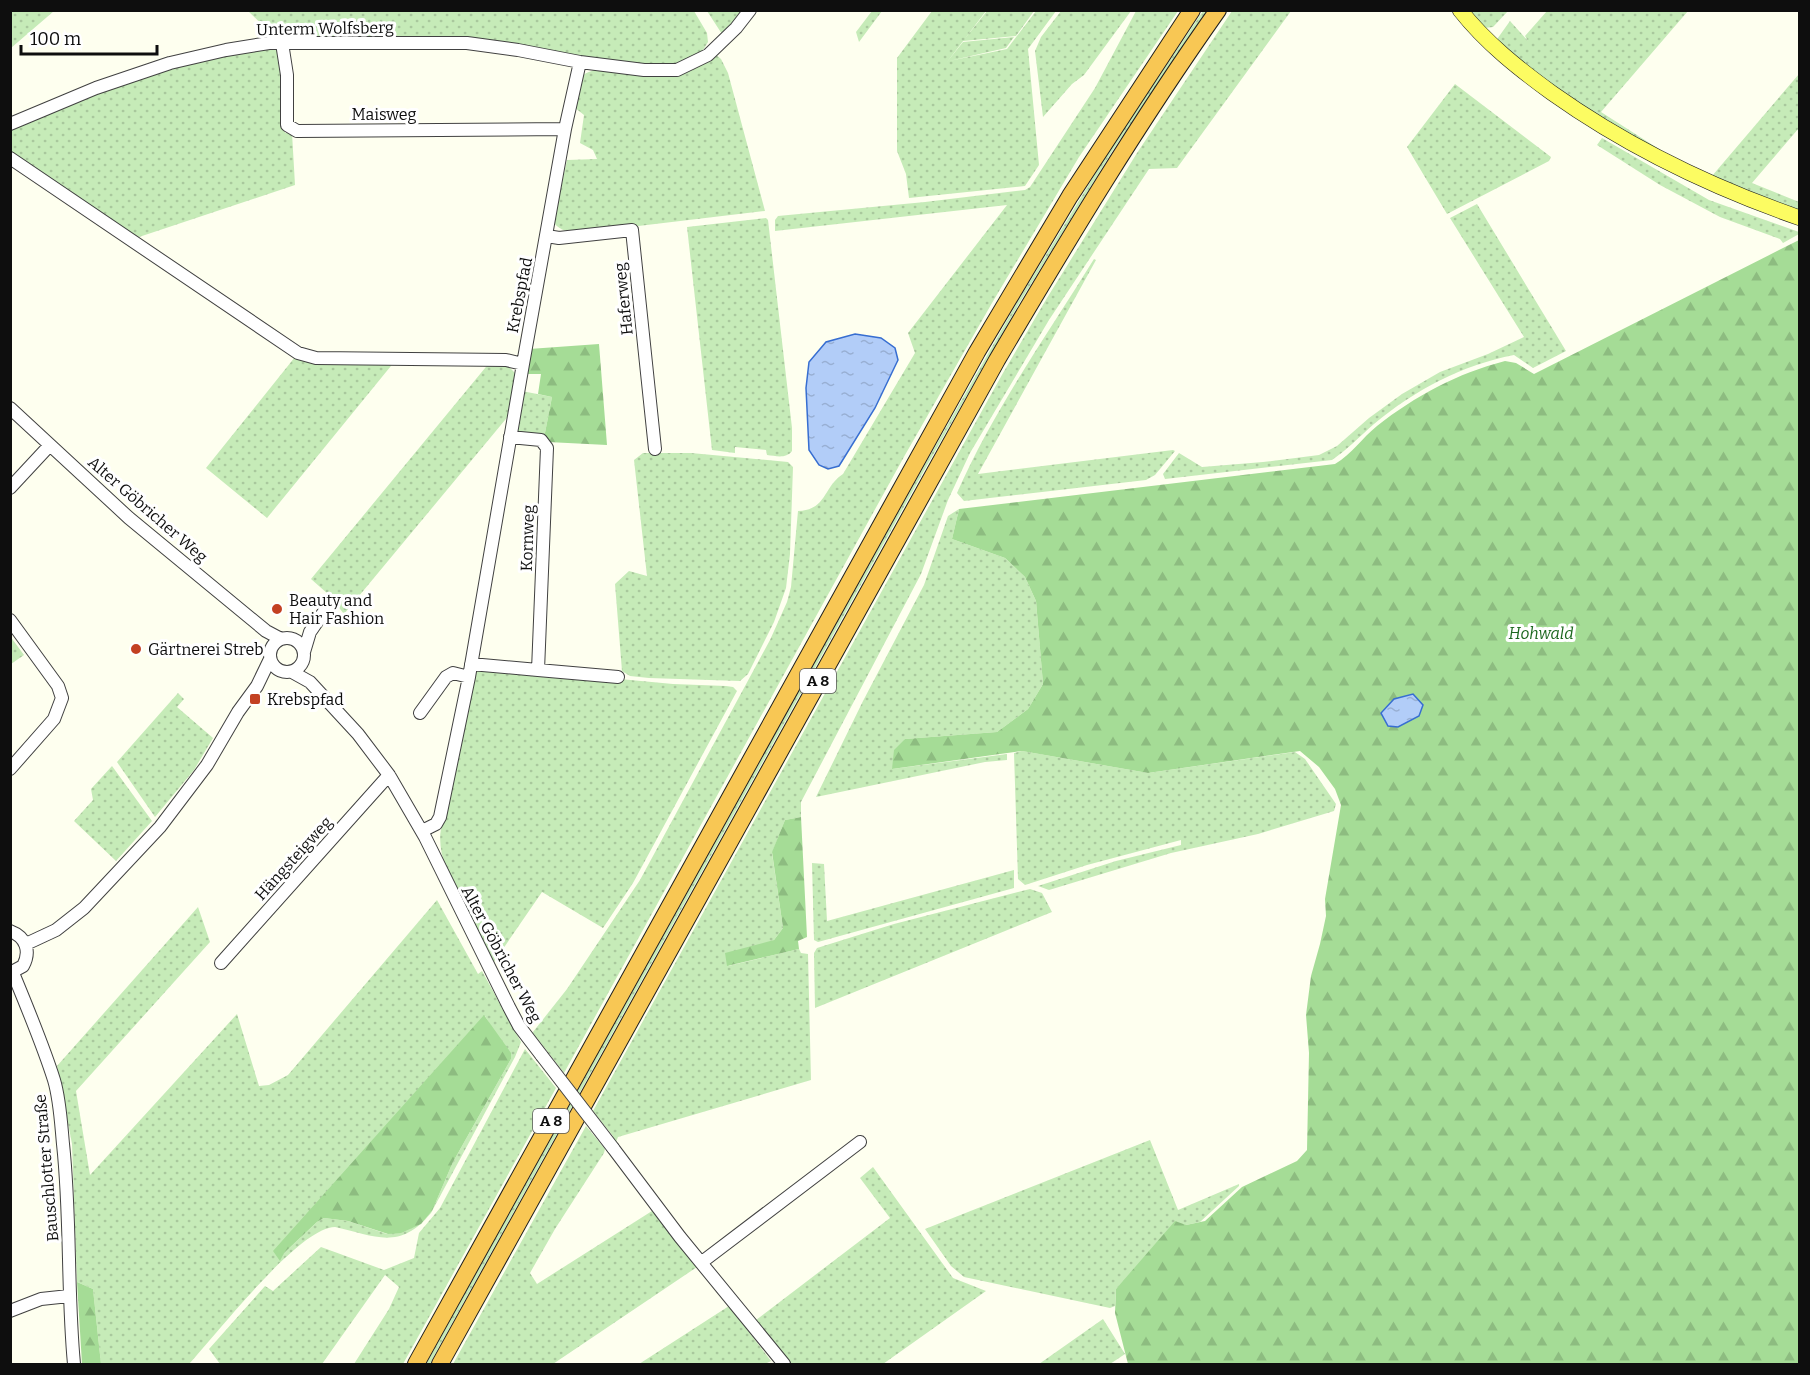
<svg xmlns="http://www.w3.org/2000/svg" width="1810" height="1375" viewBox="0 0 1810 1375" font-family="Bitter,serif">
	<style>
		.green { fill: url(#green-dots); fill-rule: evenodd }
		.forest { fill: url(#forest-firs) }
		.water { fill: url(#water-ripples); stroke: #376ed1; stroke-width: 1.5 }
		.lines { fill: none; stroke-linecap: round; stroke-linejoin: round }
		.minor-casing { stroke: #414141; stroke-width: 14 }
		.major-casing { stroke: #1f1f1f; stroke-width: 16 }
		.highway-casing { stroke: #1f1f1f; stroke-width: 18 }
		.minor { stroke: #fff; stroke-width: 12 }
		.major { stroke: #fcfc62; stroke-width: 15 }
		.highway { stroke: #f8c754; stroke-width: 16 }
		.minor-bridge-casing { stroke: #414141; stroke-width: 14; stroke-linecap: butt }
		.minor-bridge { stroke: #fff; stroke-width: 12 }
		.poi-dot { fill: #c34122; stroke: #fff; stroke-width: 2 }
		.labels { text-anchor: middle; stroke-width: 6; stroke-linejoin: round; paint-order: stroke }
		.shield { fill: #fff; stroke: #565656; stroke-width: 1.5 }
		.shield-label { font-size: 15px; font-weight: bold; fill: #0e0e0e }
		.street-label { font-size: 16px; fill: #0e0e0e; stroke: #fff }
		.poi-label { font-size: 16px; fill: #0e0e0e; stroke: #fff; text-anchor: start }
		.park-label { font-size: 16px; font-style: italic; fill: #1c681f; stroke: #fff }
	</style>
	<defs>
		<pattern id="green-dots" width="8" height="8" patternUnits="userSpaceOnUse" patternTransform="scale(1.5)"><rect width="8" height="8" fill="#c6ebb8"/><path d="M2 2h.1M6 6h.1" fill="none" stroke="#a9c89d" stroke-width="1.8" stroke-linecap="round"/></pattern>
		<pattern id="forest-firs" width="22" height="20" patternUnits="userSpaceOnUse" patternTransform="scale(1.5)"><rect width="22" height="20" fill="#a5dc96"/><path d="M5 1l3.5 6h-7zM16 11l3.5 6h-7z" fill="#8dbc80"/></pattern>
		<pattern id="water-ripples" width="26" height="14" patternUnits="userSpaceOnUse" patternTransform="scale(1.5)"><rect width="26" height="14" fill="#b2cdf8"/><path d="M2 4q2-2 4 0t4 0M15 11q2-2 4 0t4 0" fill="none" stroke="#98afd3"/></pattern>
	</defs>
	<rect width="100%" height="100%" fill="#feffef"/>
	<!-- green -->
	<path class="green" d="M11 10H54V11L11 48Z
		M248 11H694L707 33 708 42 703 50 686 61 668 68 615 64 498 42 275 37Z
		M707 11H746L722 34Z
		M872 11H882L859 42 856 32Z
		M932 11H986L947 62 963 42 1014 37 1006 48 949 61 1007 49 1036 11H1056L1028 49 1039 165 1025 186 909 198 906 174 897 151V58Z
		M987 11V10L1034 11 1016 36 963 41Z
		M1061 11H1131L1084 75 1072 84 1043 117 1035 51 1041 37Z
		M1136 11H1178L1079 157 992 303 905 455 564 1073 537 1038 534 1039 533 1032 567 989 640 880 770 640 787 602 791 587 798 511C827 510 823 487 843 474L915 353 908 333 1007 205 775 231V220L778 216 925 202 1025 190 1030 187 1095 88Z
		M1203 11H1207L1113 150 1020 302 925 469 435 1354 430 1364H426L923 468 1018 301 1111 148Z
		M1232 11H1291L1177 168 1149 169 1049 320 970 453 948 500 921 574 801 802V817L785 820 772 853 783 928 774 940 728 966 799 949 801 953 808 954 811 1080 618 1137 616 1142 612 1138 613 1136 593 1111 1003 373 1047 298 1137 153Z
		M1466 11H1508L1493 27 1484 28Z
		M1547 11H1688L1601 112 1662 151 1656 153 1596 118 1495 42 1510 21 1528 41 1525 36Z
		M271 48 279 51 282 60 285 133H292L295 185 133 239 11 152V129L94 93 173 66Z
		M715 54 721 59 728 73 765 211 588 232C575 232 563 234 554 223L555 216 567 160 597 159 593 150 580 143 584 115 574 107 583 75C607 59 641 80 667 76 684 73 700 62 715 54Z
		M1799 74V128L1752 183 1799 202V213L1712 176Z
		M1455 84 1551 157 1549 161 1447 214 1407 147Z
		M1602 138 1709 200 1799 232V234L1783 243 1780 239 1720 217 1660 185 1597 145Z
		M1477 204 1566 351 1533 368 1514 355C1462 365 1415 390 1374 424 1360 436 1348 449 1332 460L1165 479 1163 474 1179 453 1202 467 1263 462 1319 455 1337 446 1369 418 1402 394 1440 372 1488 354 1524 337 1450 218Z
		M766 218 768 220 792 428V451C786 459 776 456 767 455L766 450 735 447V453L712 450 687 227Z
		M1094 259 1096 260 978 474 1173 450 1175 451 1155 475 1146 480 964 501 957 493C993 411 1047 335 1094 259Z
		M295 357 395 361 267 518 206 468Z
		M490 362 506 364 516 374 510 414 344 614 328 594 311 579Z
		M522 391 552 397 544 438 520 435 515 430Z
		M643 453H691L788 462 793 467 790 554 786 588 774 622 748 674 740 681 649 678 630 676 622 671 615 584 629 571 647 576 634 460Z
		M959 509 952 539 1005 558 1025 577 1036 601 1043 684 1028 709 997 732 905 739 892 769 1007 754V760L985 762 816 797 863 701 924 585 948 516Z
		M10 636 24 655 11 664H10Z
		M502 668 673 684 726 686 733 687 737 691 633 883 603 928 542 892 494 962C476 933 428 857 443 823L473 670Z
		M178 693 184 699 177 707 213 738 194 770 155 817 117 762Z
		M1022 751 1148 773 1295 752 1305 759 1336 804 1334 811 1258 834 1171 853 1049 890 1038 886 1116 861 1181 845V840L1087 865 1025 885 1018 879 1014 753Z
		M112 766 152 821 116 861 74 821 93 800 91 789Z
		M812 863 824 864 827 921 1014 870V888L818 942 814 940Z
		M1030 889 1042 893 1052 912 815 1008 814 953 817 948 894 924Z
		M437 900 478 974 482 971 521 1042 515 1057 431 1213C400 1251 375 1236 335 1227 299 1227 216 1335 189 1364H101L93 1289 77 1282 72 1144 57 1066 198 907 210 942 76 1091 90 1175 237 1014 259 1086 269 1085 288 1075ZM485 1016 511 1059 453 1162 432 1211 421 1224 387 1234 348 1221 324 1218 317 1222 284 1253Z
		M525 1049 556 1088 403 1364H354L389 1309 399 1287 385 1275 322 1364H220L209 1349 265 1286 273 1291 321 1247 384 1270 414 1258 419 1233 440 1208Z
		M586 1126 605 1149 604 1153 555 1229 530 1273 537 1284 652 1211 697 1267 553 1364H453Z
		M1150 1140 1178 1210 1239 1184V1186L1200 1222 1186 1225 1116 1289 1115 1306 1110 1308 964 1277 951 1266 925 1229Z
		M873 1167 953 1278 986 1291 883 1364H790L756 1320 890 1218 860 1178Z
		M729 1306 771 1361 765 1364H639Z
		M1103 1319 1125 1354 1110 1364H1039Z"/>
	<!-- forest -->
	<path class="forest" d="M1799 240V1364H1128L1115 1313 1116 1289 1175 1221 1186 1225 1205 1221 1242 1187 1297 1161 1307 1150 1309 1053 1306 1015 1311 976 1320 944 1326 916 1325 899 1341 805 1335 789 1319 767 1300 751 1148 773 1022 751 892 769 894 750 905 739 997 732 1028 709 1043 684 1036 601 1025 577 1005 558 952 539 959 509 1335 464C1352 454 1362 438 1377 426 1415 396 1458 373 1505 361L1516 363 1534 374Z
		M599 344 607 445 548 442 544 438 552 397 538 394 541 374H525L529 349Z
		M801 817 807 937 798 941 799 949 727 966 725 953 774 940 783 928 772 852 785 820Z
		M484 1015 511 1053V1059L453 1162 432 1211 421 1224 401 1233 388 1234 348 1221 324 1218 317 1222 284 1253 280 1261 273 1251Z
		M77 1282 93 1289 101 1364H82Z"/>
	<!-- water -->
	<path class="water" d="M855 334 881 338 895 348 898 360 875 408 839 466 828 469 819 465 809 450 806 388 809 362 826 342Z
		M1413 694 1423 705 1419 716 1398 727 1388 726 1381 713 1394 699Z"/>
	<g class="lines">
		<defs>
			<path id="minor" d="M282 43 287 75V125L297 131 565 129
				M10 124 96 88 170 63 226 50 269 43H467L518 50 580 62 644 70H677L708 55 736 28 750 10
				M10 158 298 353 316 358 506 360 523 364
				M547 236 559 238 632 230 655 449
				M10 408 129 518 266 631 281 639
				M10 488 50 445
				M10 620 58 686 62 698 54 719 10 769
				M270 655a17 17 0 1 1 34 0a17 17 0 1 1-34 0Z
				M304 652 310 632 330 603
				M471 664 538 670 547 448 541 440 510 437
				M538 670 618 677
				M292 672 310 682 358 734 389 775 425 837 509 1007 519 1026 542 1056
				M420 713 446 677 453 673 469 677
				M422 831 436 824 440 817 469 677 523 364 565 129 580 62
				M10 931C26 937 31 951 23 966L10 973
				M26 944 56 930 84 908 160 827 207 765 238 712 257 686 270 659
				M221 963 389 775
				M13 973C27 1007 43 1045 54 1080 60 1100 61 1123 63 1144 71 1217 67 1291 74 1364
				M613 1148 680 1237 784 1364
				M702 1262 860 1142
				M10 1311 41 1299 69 1296"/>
			<path id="major" d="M1460 10C1486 43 1519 69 1552 93 1628 147 1711 187 1800 218"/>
			<path id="highway" d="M416 1364 977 352 1070 196 1192 10
				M440 1364 997 360C1067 241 1138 123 1218 10"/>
		</defs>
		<!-- minor casing -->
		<use href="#minor" class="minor-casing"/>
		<!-- major casing -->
		<use href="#major" class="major-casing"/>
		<!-- highway casing -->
		<use href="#highway" class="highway-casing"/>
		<!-- minor -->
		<use href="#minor" class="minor"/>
		<!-- major -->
		<use href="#major" class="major"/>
		<!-- highway -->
		<use href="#highway" class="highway"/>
		<defs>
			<path id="minor-bridge" d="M542 1056 613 1148"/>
		</defs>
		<!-- minor-bridge casing -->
		<use href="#minor-bridge" class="minor-bridge-casing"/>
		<!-- minor-bridge -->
		<use href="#minor-bridge" class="minor-bridge"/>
	</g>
	<!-- markers -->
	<g class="poi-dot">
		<circle cx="277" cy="609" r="6"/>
		<circle cx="136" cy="649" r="6"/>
		<rect x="249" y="693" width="12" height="12" rx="3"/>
	</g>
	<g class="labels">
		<!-- shield labels -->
		<g class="shield">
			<rect x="800" y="669" width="36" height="24" rx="4.5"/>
			<rect x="533" y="1109" width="36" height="24" rx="4.5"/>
		</g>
		<g class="shield-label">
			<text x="818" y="686">A 8</text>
			<text x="551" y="1126">A 8</text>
		</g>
		<!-- street labels -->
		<g class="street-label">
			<text transform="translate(325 28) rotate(-1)" y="6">Unterm Wolfsberg</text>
			<text x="384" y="120">Maisweg</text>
			<text transform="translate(519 295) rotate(-79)" y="6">Krebspfad</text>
			<text transform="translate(623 299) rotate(-96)" y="6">Haferweg</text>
			<text transform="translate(148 509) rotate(41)" y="6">Alter Göbricher Weg</text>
			<text transform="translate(527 538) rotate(-88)" y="6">Kornweg</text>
			<text transform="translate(293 858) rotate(-48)" y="6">Hängsteigweg</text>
			<text transform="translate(502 954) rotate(62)" y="6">Alter Göbricher Weg</text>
			<text transform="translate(46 1168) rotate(-95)" y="6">Bauschlotter Straße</text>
		</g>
		<!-- poi labels -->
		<g class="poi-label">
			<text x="289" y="606">Beauty and<tspan x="289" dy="18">Hair Fashion</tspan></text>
			<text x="148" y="655">Gärtnerei Streb</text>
			<text x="267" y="705">Krebspfad</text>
		</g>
		<!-- park labels -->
		<g class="park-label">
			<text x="1541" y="639">Hohwald</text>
		</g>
	</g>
	<!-- border -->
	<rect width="1810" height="1375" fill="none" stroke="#0e0e0e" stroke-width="24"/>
	<!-- scale -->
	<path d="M21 45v9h136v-9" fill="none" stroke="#0e0e0e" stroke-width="3"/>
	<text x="30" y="45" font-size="18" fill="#0e0e0e" stroke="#ffffff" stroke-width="4.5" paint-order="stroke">100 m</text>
</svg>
